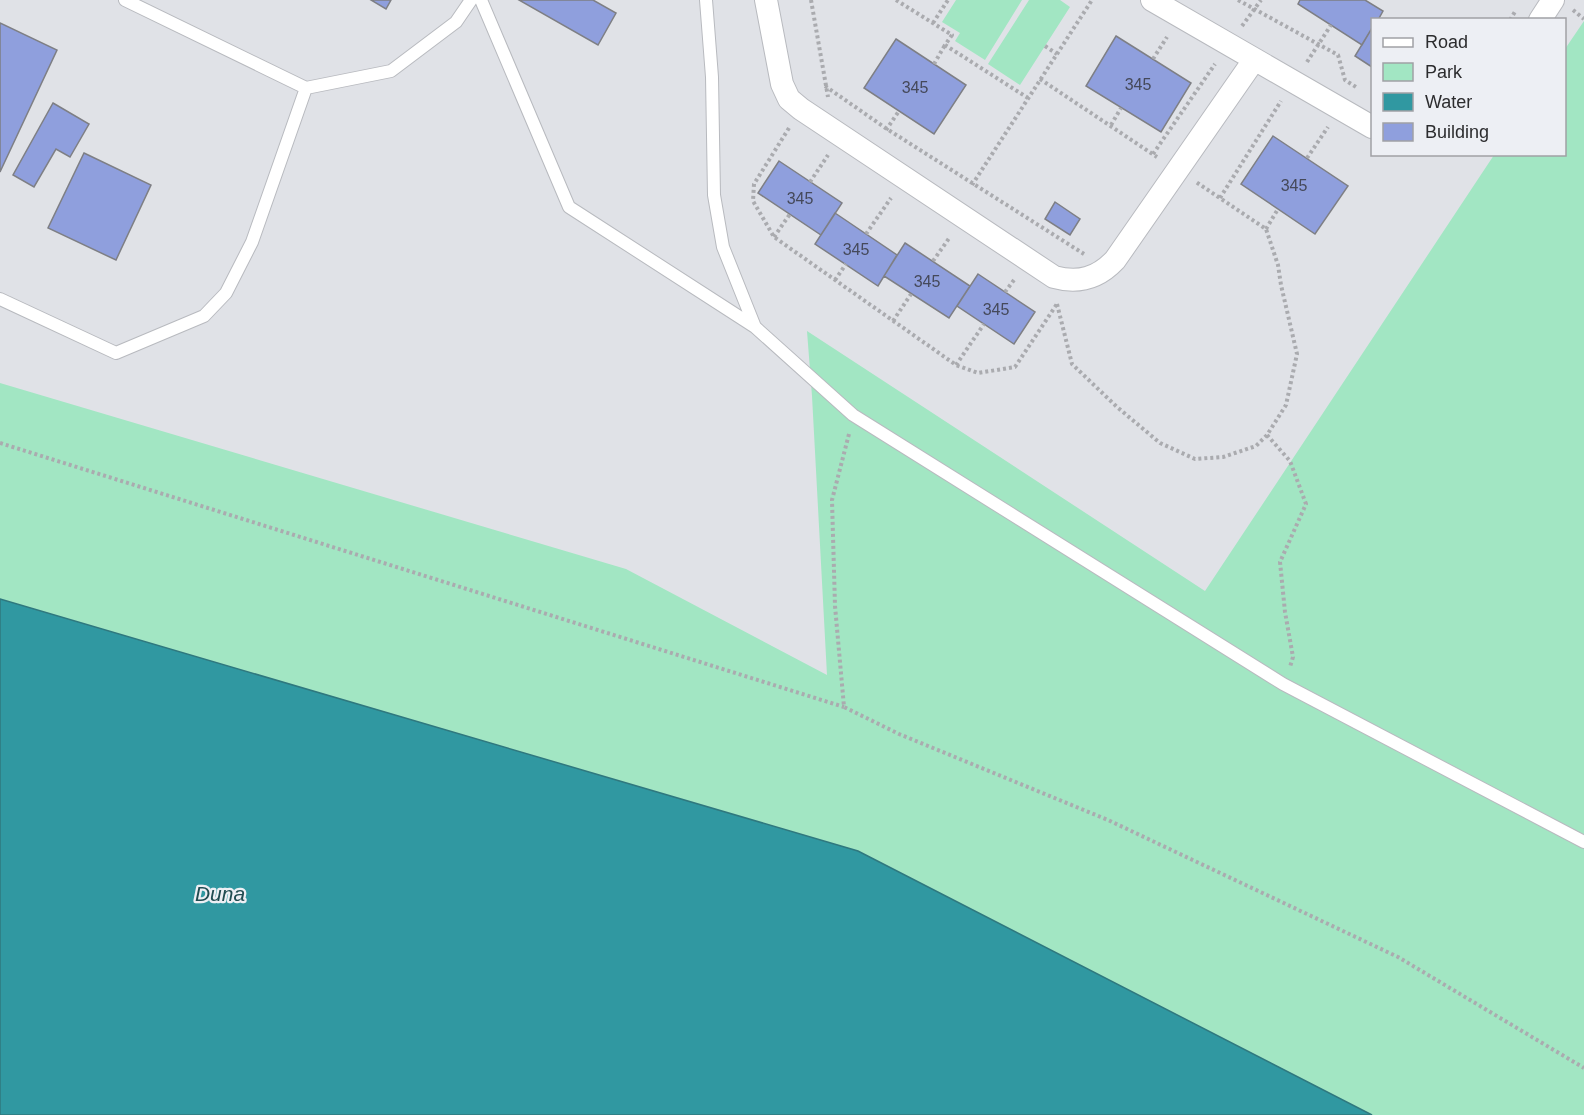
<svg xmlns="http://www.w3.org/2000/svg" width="1584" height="1115" viewBox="0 0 1584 1115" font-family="Arial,sans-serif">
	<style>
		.green { fill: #a2e6c3 }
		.water { fill: #3098a1; stroke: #2f787e; stroke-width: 1.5 }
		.building { fill: #8f9fdd; stroke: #7e7f84; stroke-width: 1.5 }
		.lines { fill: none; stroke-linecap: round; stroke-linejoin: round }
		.lane-casing { stroke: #b8babf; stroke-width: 14 }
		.street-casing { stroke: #b8babf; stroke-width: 24 }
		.path { stroke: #aaabaf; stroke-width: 4; stroke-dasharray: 3 3; stroke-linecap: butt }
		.lane { stroke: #fff; stroke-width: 12 }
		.street { stroke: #fff; stroke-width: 22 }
		.labels { text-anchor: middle; stroke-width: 4.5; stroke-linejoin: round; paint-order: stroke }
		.number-label { font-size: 16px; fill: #45495a }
		.water-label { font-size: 21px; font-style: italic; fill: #204c51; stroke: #edeff4 }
	</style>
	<rect width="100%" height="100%" fill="#e0e2e7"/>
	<!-- green -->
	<path class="green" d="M956 0H1022L985 60 955 41 960 33 942 22Z
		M1029 0H1060L1070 7 1020 85 988 64Z
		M1584 21V1115H1372L858 851 0 599V383L626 569 827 675 812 396 807 331 1205 591 1494 155 1564 154 1565 49Z"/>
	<!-- water -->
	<path class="water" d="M0 599 858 851 1372 1115H0Z"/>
	<!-- building -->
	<path class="building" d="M371 0H391L386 9Z
		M519 0H593L616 13 598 45Z
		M1300 0H1365L1383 11 1378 20H1372V28L1362 45 1298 4Z
		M0 23 57 50 0 172Z
		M1372 28V67L1355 56Z
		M1116 36 1191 83 1161 132 1086 86Z
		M896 39 966 85 934 134 864 88Z
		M53 103 89 124 70 157 56 149 34 187 13 175Z
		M1273 136 1348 186 1315 234 1241 184Z
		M84 153 151 185 116 260 48 228Z
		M779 161 842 203 821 235 758 193Z
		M1055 202 1080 219 1070 235 1045 219Z
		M835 213 897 255 878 286 815 244Z
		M905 243 970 286 949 318 884 276Z
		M978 274 1035 312 1014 344 957 306Z"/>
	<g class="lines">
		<defs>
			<path id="lane" d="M125 0 306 88 391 71 456 22 471 0
				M481 0 569 207 755 327
				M706 0 712 77 714 195 723 247 755 327 853 415 1283 684 1584 842
				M0 299 116 353 204 316 226 293 252 242 306 88"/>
			<path id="street" d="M766 0 782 84 789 99 801 109 1054 277C1079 284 1098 278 1115 260L1254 60
				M1152 0 1372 127
				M1540 20 1553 0"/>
		</defs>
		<!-- lane casing -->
		<use href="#lane" class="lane-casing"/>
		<!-- street casing -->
		<use href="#street" class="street-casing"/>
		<!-- path -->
		<path class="path" d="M811 0 828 97
			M896 0 952 35 945 45 1028 98
			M1238 0 1338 55 1345 80 1356 87
			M1573 10 1584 19
			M1510 20 1516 10
			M933 23 948 0
			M1242 26 1261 0
			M1045 46 1057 54
			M1153 59 1167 37
			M1307 62 1331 25
			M934 64 945 45
			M1040 79 1157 157
			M825 86 887 129 1084 254
			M1111 125 1121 108
			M789 128 754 184 753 201 774 237 956 365 978 373 1015 367 1057 304
			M886 130 899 111
			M1153 154 1215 64
			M1307 158 1328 127
			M810 182 828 155
			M972 185 1092 0
			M1220 198 1281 101
			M1266 229 1278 209
			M866 234 891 198
			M774 237 790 214
			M933 261 950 237
			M835 280 846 264
			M1005 292 1014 280
			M1057 304 1072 364 1117 407 1160 443 1195 459 1223 457 1256 446 1267 435 1286 405 1297 354 1281 285 1278 265 1266 229 1196 182
			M893 321 911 294
			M956 365 984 324
			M849 434 832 500 835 606 844 707 899 734 1108 820 1398 957 1584 1068
			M1267 435 1290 461 1306 504 1280 562 1285 612 1293 657 1290 667
			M0 443 844 707"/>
		<!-- lane -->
		<use href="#lane" class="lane"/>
		<!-- street -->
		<use href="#street" class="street"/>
	</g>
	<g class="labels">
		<!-- number labels -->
		<g class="number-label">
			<text x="1138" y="90">345</text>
			<text x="915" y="93">345</text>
			<text x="1294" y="191">345</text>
			<text x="800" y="204">345</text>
			<text x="856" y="255">345</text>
			<text x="927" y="287">345</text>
			<text x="996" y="315">345</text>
		</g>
		<!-- water labels -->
		<g class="water-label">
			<text x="220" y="901">Duna</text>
		</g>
	</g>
	<!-- legend -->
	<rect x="1371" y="18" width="195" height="138" fill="#edeff4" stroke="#a0a1a5" stroke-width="1.5"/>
	<rect x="1383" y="38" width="30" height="9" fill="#ffffff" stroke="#a0a1a5" stroke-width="1.5"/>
	<text x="1425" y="48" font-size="18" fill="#2c2c2e">Road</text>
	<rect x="1383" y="63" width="30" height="18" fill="#a2e6c3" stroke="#a0a1a5" stroke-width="1.5"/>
	<text x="1425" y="78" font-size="18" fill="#2c2c2e">Park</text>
	<rect x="1383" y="93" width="30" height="18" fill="#3098a1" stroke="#a0a1a5" stroke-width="1.5"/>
	<text x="1425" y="108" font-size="18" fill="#2c2c2e">Water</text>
	<rect x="1383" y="123" width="30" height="18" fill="#8f9fdd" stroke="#a0a1a5" stroke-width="1.5"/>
	<text x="1425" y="138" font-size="18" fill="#2c2c2e">Building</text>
</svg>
